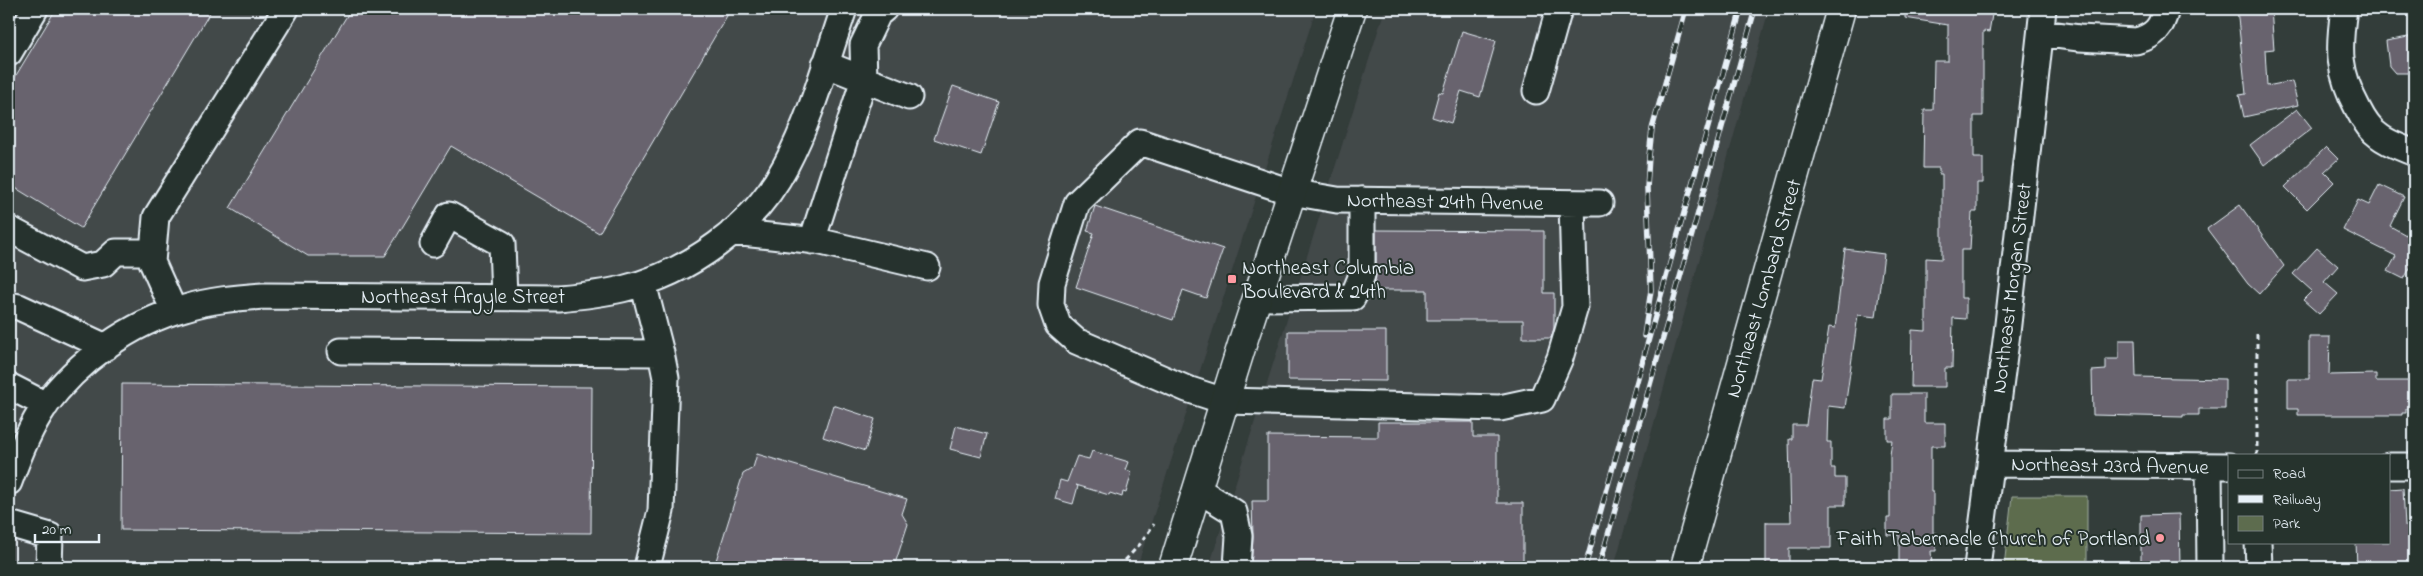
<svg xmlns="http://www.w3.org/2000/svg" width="2423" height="576" viewBox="0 0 2423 576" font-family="'Indie Flower',sans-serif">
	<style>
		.built { fill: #43484a }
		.green { fill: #5d6c4e; stroke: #a2aea3 }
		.building { fill: #67636e; stroke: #e8f1f8 }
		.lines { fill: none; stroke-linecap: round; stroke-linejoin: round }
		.minor-casing { stroke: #e8f1f8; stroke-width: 29 }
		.major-casing { stroke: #e8f1f8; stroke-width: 31 }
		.path { stroke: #e8f1f8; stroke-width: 3; stroke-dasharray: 5 4; stroke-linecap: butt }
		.minor { stroke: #26332d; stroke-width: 25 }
		.major { stroke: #26332d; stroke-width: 28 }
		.rail-casing { stroke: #e8f1f8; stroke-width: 5.5 }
		.rail { stroke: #26332d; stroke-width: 4; stroke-dasharray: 11; stroke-linecap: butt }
		.poi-dot { fill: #ff9aa2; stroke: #26332d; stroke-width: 2 }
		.labels { text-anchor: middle; stroke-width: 4; stroke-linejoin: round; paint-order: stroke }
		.street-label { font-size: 21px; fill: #e8f1f8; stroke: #26332d }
		.poi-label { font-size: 21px; fill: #e8f1f8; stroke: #26332d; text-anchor: start }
	</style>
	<rect width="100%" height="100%" fill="#333d3a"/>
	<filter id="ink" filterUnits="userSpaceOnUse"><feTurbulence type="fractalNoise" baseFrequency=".02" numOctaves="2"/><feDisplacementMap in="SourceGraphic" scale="10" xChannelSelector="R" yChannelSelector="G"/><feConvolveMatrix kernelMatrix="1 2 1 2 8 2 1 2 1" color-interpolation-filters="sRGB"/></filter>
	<g filter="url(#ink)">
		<!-- built -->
		<path class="built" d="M9 9H1316L1137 567H9Z
			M1385 9H1769L1614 567H1209Z"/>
		<!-- green -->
		<path class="green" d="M2012 496H2087V567H2004Z"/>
		<!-- building -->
		<path class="building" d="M56 9H212L81 228 9 184V87Z
			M351 9H731L599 233 451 146 385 256H308L230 208Z
			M1905 9H1993L1989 32 1983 31V116H1974V158H1983V183H1977V212H1972L1970 250H1961V298H1966V319L1953 318 1952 368H1945V387H1911L1912 330 1926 331V258L1942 259V174H1939V168H1923L1924 110H1933L1934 61H1948V25L1905 18Z
			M2237 9H2271L2274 49 2265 50 2267 86 2292 81 2298 105 2244 117 2239 95 2246 94Z
			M1462 31 1496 41 1480 97 1461 91 1451 123 1432 117 1439 92 1443 93Z
			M2414 36V73H2395L2389 66 2386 41Z
			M953 86 999 102 981 155 934 139Z
			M2297 109 2312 128 2264 165 2250 145Z
			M2326 147 2338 159 2324 172 2334 182 2307 209 2285 187Z
			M2379 185 2404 197 2390 226 2406 235 2414 219V265L2412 264 2404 279 2388 271 2396 256 2343 230 2358 200 2369 205Z
			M2240 205 2284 266 2259 294 2248 284 2207 229Z
			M1095 206 1223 249 1206 298 1183 290 1173 320 1076 287 1094 233 1087 231Z
			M1376 230 1544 231V293H1554V328L1551 338H1523V320H1427V290H1372L1376 275Z
			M2317 248 2338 266 2324 282 2338 294 2319 314 2303 300 2312 291 2293 274Z
			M1845 249 1884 254 1876 317 1858 315 1845 408 1828 406 1827 442H1831V468H1835V478H1845V505H1831V548H1789V567H1766V522H1791L1789 439H1792V425H1806L1812 378 1821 379 1829 327 1835 328Z
			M1288 331H1386V381L1288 380Z
			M2309 337H2330L2329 375 2376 374V381H2414V409H2406V413H2402V415H2298V409H2288V379H2309Z
			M2119 340H2135L2136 377 2225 379V409H2199V415H2183V417L2093 415 2092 371 2106 370V359H2119Z
			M122 384 592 387 591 533 121 530Z
			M1892 394H1924V423H1945V446H1931V492H1933V533H1936V551H1931L1932 565 1899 566V535H1887V518H1890V455L1892 440H1887V419H1892Z
			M833 405 875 419 865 451 823 437Z
			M1378 422H1473V437H1497V503H1523V567H1251L1253 537 1252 501H1268V436L1378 437Z
			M956 426 987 434 981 457 950 449Z
			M1092 451 1129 462 1126 470 1132 472 1126 493 1123 492 1122 497 1110 493 1109 495 1076 485 1078 486 1073 504 1055 499 1060 480 1067 482 1077 456 1089 459Z
			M757 454 907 499 902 514 908 524 894 567H714L743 474 753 468Z
			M2403 488 2405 526 2414 525V567H2357L2356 542H2389V489Z
			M2179 514 2180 567H2141V515Z"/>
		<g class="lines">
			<defs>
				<path id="minor" d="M2344 9C2338 50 2338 72 2358 109 2363 119 2370 130 2379 136 2389 144 2403 148 2414 153
					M2041 33 2079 38 2136 41C2155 36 2162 27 2166 9
					M9 53 35 9
					M825 64 909 97
					M1536 91 1559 9
					M1572 203 1575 307 1560 358 1542 399 1500 408 1224 401 1187 389 1076 341 1058 325 1051 305 1052 283 1077 203 1140 142 1291 192 1337 200 1600 203
					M9 229 82 268 103 264 116 252H153
					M732 232 817 241 927 267
					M812 241 864 79 863 45 878 14 884 9
					M433 244 449 215 502 244 504 297
					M643 283 661 353
					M1258 298 1353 297 1362 275V200
					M9 305 19 307 106 347
					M174 311 152 262 156 217 286 9
					M341 351 661 353 666 378 661 511 647 567
					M9 386 46 405
					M1990 464 2229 466
					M2209 466 2210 567
					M2389 466H2414
					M9 482C18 457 29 429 44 407 78 361 130 323 185 308 210 300 236 298 263 296L558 298C580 296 601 294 622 289 689 273 754 227 786 165 812 116 826 61 844 9
					M1197 489 1234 512 1239 536 1237 567
					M9 524 50 536 49 567
					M2258 542 2259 567
					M1977 567 2007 333 2043 9"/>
				<path id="major" d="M1173 567 1245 335 1352 9
					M1685 567 1841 9"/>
			</defs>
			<!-- minor casing -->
			<use href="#minor" class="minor-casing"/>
			<!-- major casing -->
			<use href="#major" class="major-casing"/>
			<!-- path -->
			<path class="path" d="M2257 334V455
				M1119 567 1141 543 1154 524"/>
			<!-- minor -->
			<use href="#minor" class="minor"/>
			<!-- major -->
			<use href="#major" class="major"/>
			<defs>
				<path id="rail" d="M1644 336 1651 290 1647 188 1649 156 1652 129 1686 9
					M1585 567 1741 9
					M1599 567 1755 9"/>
			</defs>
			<!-- rail casing -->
			<use href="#rail" class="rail-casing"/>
			<!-- rail -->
			<use href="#rail" class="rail"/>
		</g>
	</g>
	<!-- markers -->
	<g class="poi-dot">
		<rect x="1227" y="274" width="10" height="10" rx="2.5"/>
		<circle cx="2160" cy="538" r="5"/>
	</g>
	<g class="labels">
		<!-- street labels -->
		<g class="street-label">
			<text transform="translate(1445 201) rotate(1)" y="7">Northeast 24th Avenue</text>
			<text transform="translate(1763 288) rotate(-74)" y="7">Northeast Lombard Street</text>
			<text transform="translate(2011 288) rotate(-83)" y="7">Northeast Morgan Street</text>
			<text x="463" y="303">Northeast Argyle Street</text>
			<text transform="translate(2110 465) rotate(1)" y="7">Northeast 23rd Avenue</text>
		</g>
		<!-- poi labels -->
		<g class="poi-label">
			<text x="1242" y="274">Northeast Columbia<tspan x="1242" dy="24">Boulevard &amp; 24th</tspan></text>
			<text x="2150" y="545" text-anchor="end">Faith Tabernacle Church of Portland</text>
		</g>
	</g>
	<!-- margin -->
	<rect width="2423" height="576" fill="none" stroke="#26332d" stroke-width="30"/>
	<rect x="15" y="15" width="2393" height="546" fill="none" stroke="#e8f1f8" stroke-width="2" filter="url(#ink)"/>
	<!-- legend -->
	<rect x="2228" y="454" width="162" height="90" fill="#26332d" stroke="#747f7e"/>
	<rect x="2238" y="470" width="25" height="8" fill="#26332d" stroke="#747f7e"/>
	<text x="2273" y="478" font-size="15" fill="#e8f1f8">Road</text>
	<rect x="2238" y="495" width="25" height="8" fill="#e8f1f8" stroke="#747f7e"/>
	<text x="2273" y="504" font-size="15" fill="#e8f1f8">Railway</text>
	<rect x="2238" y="516" width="25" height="15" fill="#5d6c4e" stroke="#747f7e"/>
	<text x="2273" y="528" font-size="15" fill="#e8f1f8">Park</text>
	<!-- scale -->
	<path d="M35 534v8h64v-8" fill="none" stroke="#e8f1f8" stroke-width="2.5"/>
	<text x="42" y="534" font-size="15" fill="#e8f1f8" stroke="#26332d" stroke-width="4" paint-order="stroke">20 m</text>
</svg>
